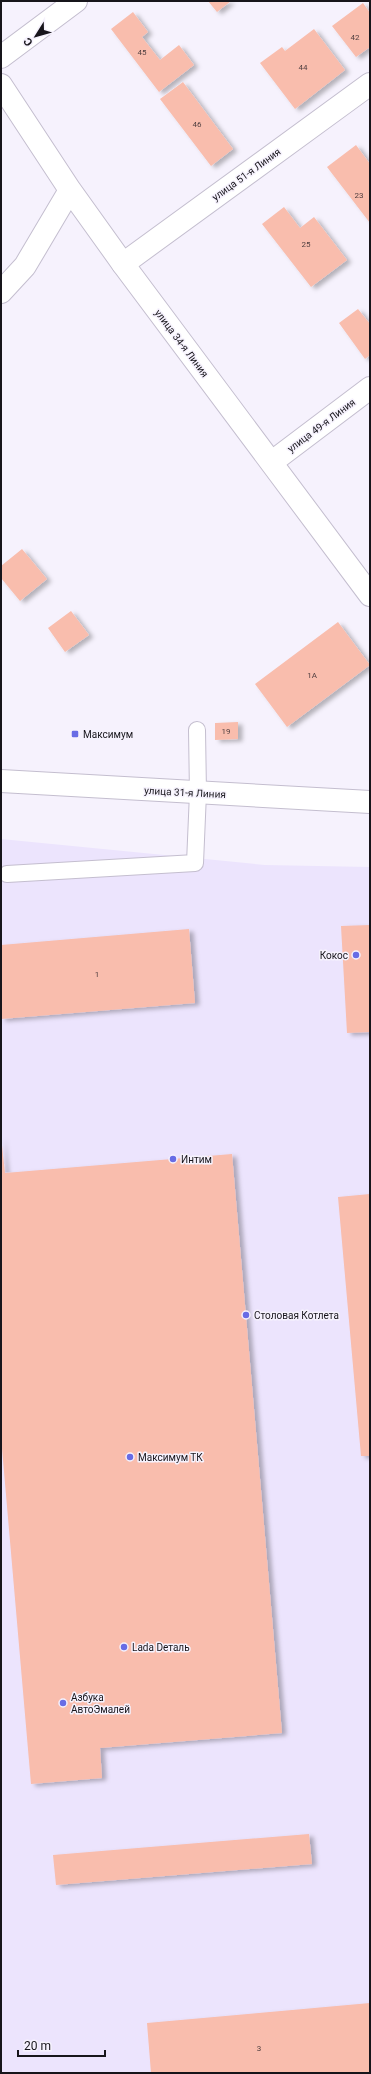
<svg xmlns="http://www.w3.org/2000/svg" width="371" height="2074" viewBox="0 0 371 2074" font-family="Roboto,sans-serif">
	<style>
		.built { fill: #ece4fd }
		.building { fill: #f9bdad; filter: url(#shadow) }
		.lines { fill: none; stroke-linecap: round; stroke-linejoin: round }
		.lane-casing { stroke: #c4becf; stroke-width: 18 }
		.street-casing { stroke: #c4becf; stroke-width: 24 }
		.secondary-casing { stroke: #c4becf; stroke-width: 24 }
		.lane { stroke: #fff; stroke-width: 16 }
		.street { stroke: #fff; stroke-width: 22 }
		.secondary { stroke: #fff; stroke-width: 22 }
		.poi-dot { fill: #686ce5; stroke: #f6f2fd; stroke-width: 1.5 }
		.labels { text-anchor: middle; stroke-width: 3; stroke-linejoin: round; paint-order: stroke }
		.number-label { font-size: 8px; fill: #503f40 }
		.street-label { font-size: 10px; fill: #17151b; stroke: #f6f2fd }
		.poi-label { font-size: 10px; fill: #17151b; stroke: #f6f2fd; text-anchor: start }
	</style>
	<defs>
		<filter id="shadow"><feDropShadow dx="4.5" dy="2.5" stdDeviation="2" flood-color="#0004"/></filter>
	</defs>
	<rect width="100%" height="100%" fill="#f6f2fd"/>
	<!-- built -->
	<path class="built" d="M1 839 265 865 370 867V2073H1Z"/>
	<!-- building -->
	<path class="building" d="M208 1H231L217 12Z
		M363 3 370 13V47L356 57 332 26Z
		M133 12 148 32 142 37 160 60 179 45 194 65 159 92 111 29Z
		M314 29 345 70 295 109 260 63 282 47 285 51Z
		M183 82 233 149 211 166 160 99Z
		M356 145 370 164V223L327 167Z
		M284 207 300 228 314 217 347 260 311 287 262 224Z
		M358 309 370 324V355L365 359 339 323Z
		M22 549 47 579 20 601 1 578V566Z
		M71 611 89 635 65 652 48 628Z
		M338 622 370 665 287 727 255 684Z
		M238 722V739L215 740V723Z
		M370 925V1032L347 1033 341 926Z
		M189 929 195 1003 1 1019V945Z
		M1 1136 5 1173 232 1154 282 1733 100 1748 102 1778 31 1784 1 1437Z
		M370 1194V1456H361L338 1197Z
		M309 1834 312 1864 56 1885 53 1855Z
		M370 2003V2073H151L147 2023Z"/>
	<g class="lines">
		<defs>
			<path id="lane" d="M7 874 195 863 198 793 197 730"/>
			<path id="street" d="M1 57 76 1
				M123 264 370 84
				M272 462 370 388"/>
			<path id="secondary" d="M1 85 70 190 123 264 370 595
				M1 292 25 266 70 190
				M1 781 370 802"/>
		</defs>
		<!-- lane casing -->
		<use href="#lane" class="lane-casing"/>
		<!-- street casing -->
		<use href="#street" class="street-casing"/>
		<!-- secondary casing -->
		<use href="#secondary" class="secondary-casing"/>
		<!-- lane -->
		<use href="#lane" class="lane"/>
		<!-- street -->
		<use href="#street" class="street"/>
		<!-- secondary -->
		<use href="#secondary" class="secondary"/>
	</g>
	<!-- markers -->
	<g class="poi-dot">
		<rect x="71" y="730" width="8" height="8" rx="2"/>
		<circle cx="356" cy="955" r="4"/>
		<circle cx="173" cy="1159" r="4"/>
		<circle cx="246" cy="1315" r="4"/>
		<circle cx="130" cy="1457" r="4"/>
		<circle cx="124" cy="1647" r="4"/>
		<circle cx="63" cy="1703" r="4"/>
	</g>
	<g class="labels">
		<!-- number labels -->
		<g class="number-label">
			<text x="355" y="40">42</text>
			<text x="142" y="55">45</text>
			<text x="303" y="70">44</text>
			<text x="197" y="127">46</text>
			<text x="359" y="198">23</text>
			<text x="306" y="247">25</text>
			<text x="312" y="678">1А</text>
			<text x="226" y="734">19</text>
			<text x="97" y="977">1</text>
			<text x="259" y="2051">3</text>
		</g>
		<!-- street labels -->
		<g class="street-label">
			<text transform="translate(246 174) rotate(-36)" y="4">улица 51-я Линия</text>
			<text transform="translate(182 343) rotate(53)" y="4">улица 34-я Линия</text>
			<text transform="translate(321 425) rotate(-37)" y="4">улица 49-я Линия</text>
			<text transform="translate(185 792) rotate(3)" y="4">улица 31-я Линия</text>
		</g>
		<!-- poi labels -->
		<g class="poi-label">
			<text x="83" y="738">Максимум</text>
			<text x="348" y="959" text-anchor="end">Кокос</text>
			<text x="181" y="1163">Интим</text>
			<text x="254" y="1319">Столовая Котлета</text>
			<text x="138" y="1461">Максимум ТК</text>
			<text x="132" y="1651">Lada Dеталь</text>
			<text x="71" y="1701">Азбука<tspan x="71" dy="12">АвтоЭмалей</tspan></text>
		</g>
	</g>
	<!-- border -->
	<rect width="371" height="2074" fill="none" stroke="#17151b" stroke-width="4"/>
	<!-- north arrow -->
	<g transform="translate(36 36) rotate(233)" stroke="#f6f2fd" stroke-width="3" paint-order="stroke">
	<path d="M0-3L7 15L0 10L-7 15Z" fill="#17151b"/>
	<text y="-6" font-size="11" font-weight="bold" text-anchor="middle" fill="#17151b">С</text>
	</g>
	<!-- scale -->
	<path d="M18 2050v6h87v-6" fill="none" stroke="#17151b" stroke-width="2"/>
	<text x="24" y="2050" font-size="12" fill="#17151b" stroke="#f6f2fd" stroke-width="3" paint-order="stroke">20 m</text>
</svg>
